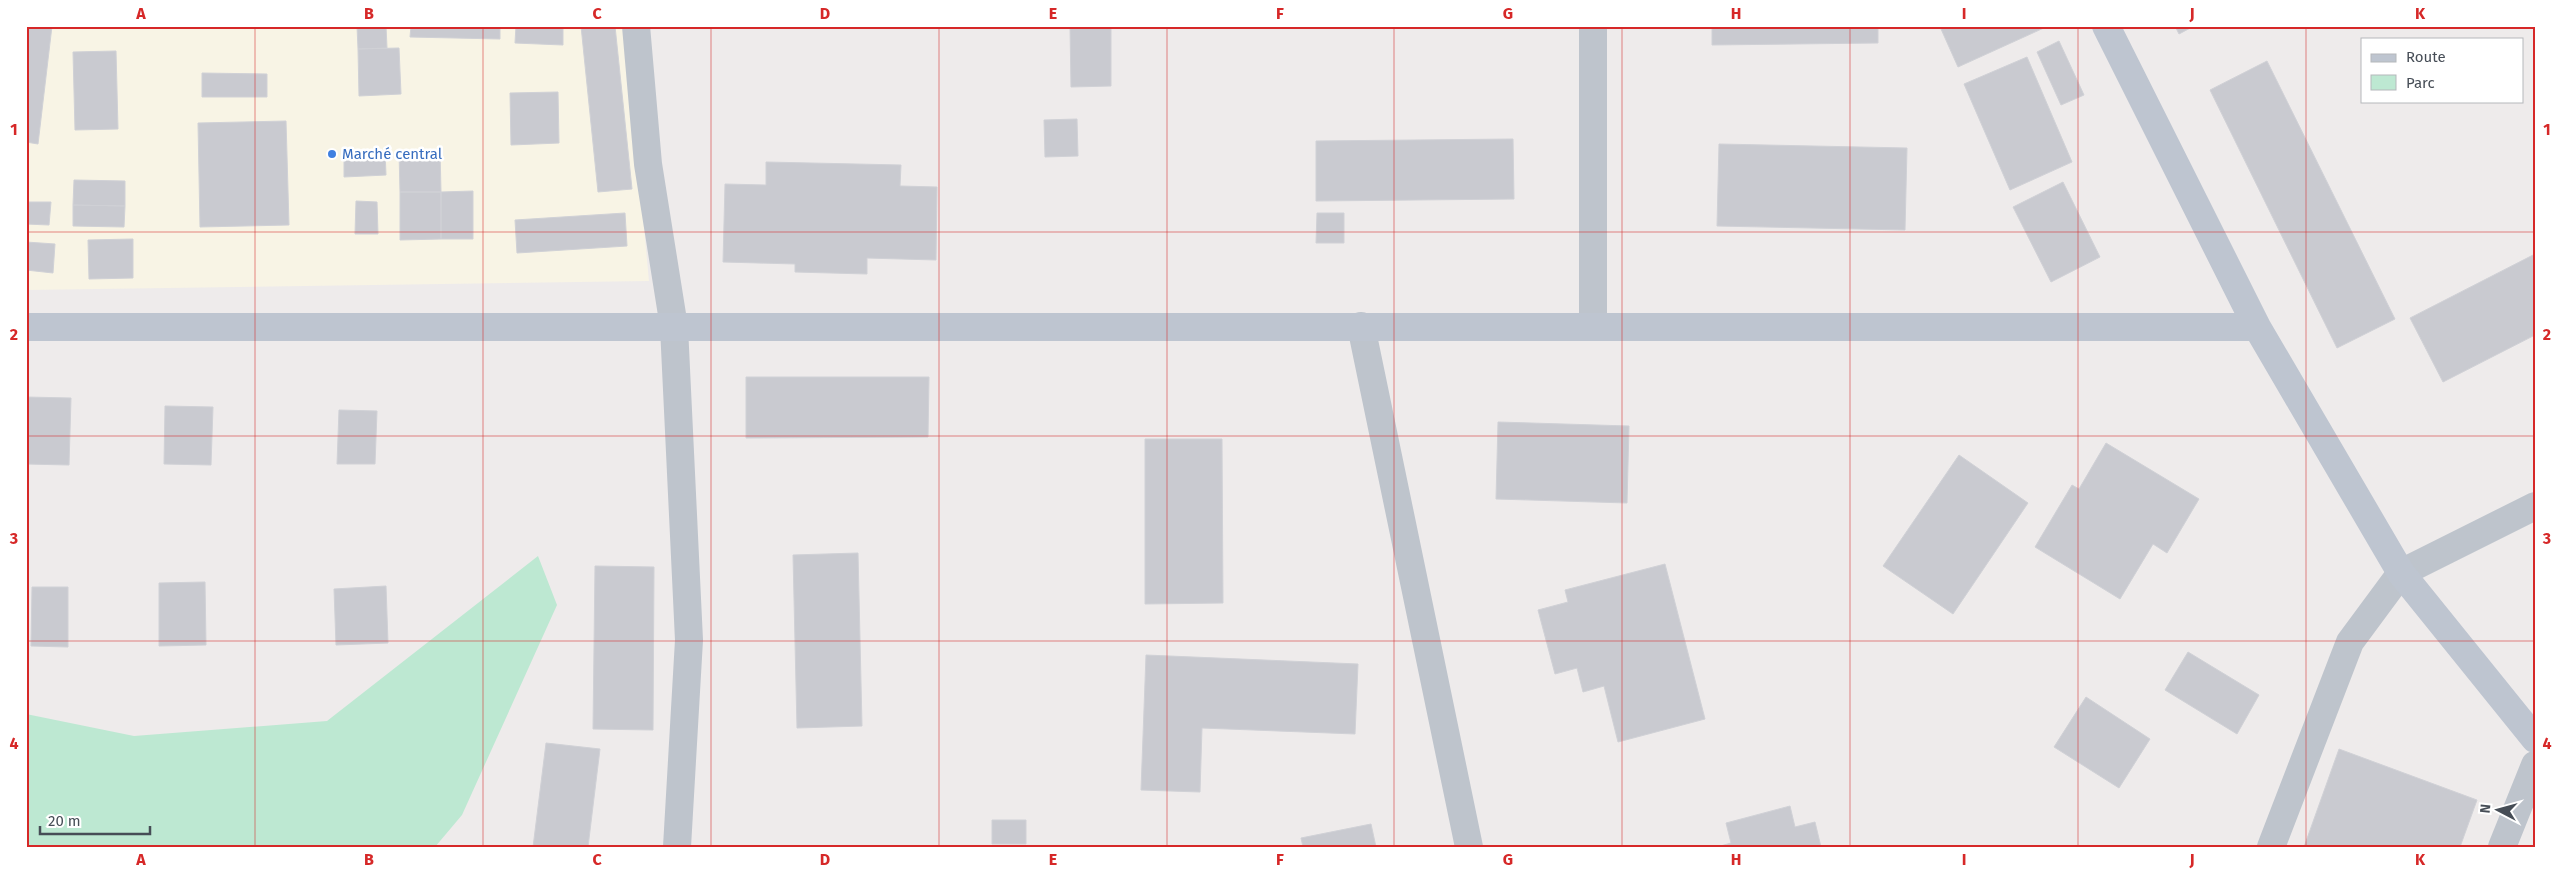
<svg xmlns="http://www.w3.org/2000/svg" width="2561" height="873" viewBox="0 0 2561 873" font-family="'Fira Sans',sans-serif">
	<style>
		.commercial { fill: #f8f4e5 }
		.green { fill: #bde8d2 }
		.building { fill: #c9cad0; stroke: #d0d1d6 }
		.lines { fill: none; stroke-linecap: round; stroke-linejoin: round }
		.street { stroke: #bec4cc; stroke-width: 28 }
		.secondary { stroke: #bec5d0; stroke-width: 28 }
		.grid { fill: none; stroke: #d62828; stroke-width: 1; stroke-opacity: 0.55 }
		.shop-dot { fill: #3f7fe0; stroke: #fff; stroke-width: 2 }
		.labels { text-anchor: middle; stroke-width: 5; stroke-linejoin: round; paint-order: stroke }
		.shop-label { font-size: 15px; fill: #366cbe; stroke: #fff; text-anchor: start }
		.neatline { fill: none; stroke: #d62828; stroke-width: 2 }
		.grid-label { font-size: 16px; text-anchor: middle; font-weight: bold; fill: #d62828 }
	</style>
	<rect width="100%" height="100%" fill="#eeebeb"/>
	<!-- commercial -->
	<path class="commercial" d="M26 26H625L649 281 26 290Z"/>
	<!-- green -->
	<path class="green" d="M538 556 557 605 462 815 435 847H26V714L134 736 327 721Z"/>
	<!-- building -->
	<path class="building" d="M26 26H52L38 144 26 142Z
		M357 26H386L387 48 358 49Z
		M411 26H500V39L410 37Z
		M516 26H563V45L515 43Z
		M581 26H615L632 189 598 192Z
		M1070 26H1111V86L1071 87Z
		M1712 26H1878V43L1712 45Z
		M1947 26H2045L2046 27 1958 67 1941 29Z
		M2175 26H2194L2179 34Z
		M2059 41 2084 95 2061 105 2037 52Z
		M399 48 401 94 359 96 358 49Z
		M116 51 118 129 75 130 73 52Z
		M2027 57 2072 162 2010 190 1964 84Z
		M2267 61 2395 319 2337 348 2210 90Z
		M202 73 267 74V97H202Z
		M558 92 559 143 511 145 510 93Z
		M1077 119 1078 156 1045 157 1044 120Z
		M286 121 289 225 200 227 198 123Z
		M1513 139 1514 199 1316 201V141Z
		M1719 144 1907 148 1905 230 1717 226Z
		M440 150 441 192H400L399 151Z
		M385 151 386 175 344 177V153Z
		M766 162 901 165 900 186 937 187 936 260 867 258V274L795 272V264L723 262 725 184 766 185Z
		M74 180 125 181V206L73 205Z
		M2063 182 2100 257 2051 282 2013 207Z
		M473 191V239H441V192Z
		M400 192H441V239L400 240Z
		M356 201 377 202 378 234H355Z
		M26 202H51L49 225 26 224Z
		M73 205 125 206 124 227 73 226Z
		M625 213 627 246 517 253 515 220Z
		M1317 213H1344V243H1316Z
		M133 239V278L89 279 88 240Z
		M26 242 55 244 53 273 26 270Z
		M2535 254V335L2443 382 2410 318Z
		M746 377H929L928 437 746 438Z
		M26 397 71 398 69 465 26 464Z
		M165 406 213 407 211 465 164 464Z
		M339 410 377 411 375 464H337Z
		M1498 422 1629 426 1627 503 1496 499Z
		M1145 439H1222L1223 603 1145 604Z
		M2106 443 2199 499 2167 553 2153 544 2120 599 2035 547 2072 485 2079 489Z
		M1959 455 2028 503 1953 614 1883 566Z
		M858 553 862 726 797 728 793 555Z
		M1665 564 1705 719 1618 742 1604 686 1583 692 1577 668 1555 674 1538 610 1568 602 1565 590Z
		M595 566 654 567 653 730 593 729Z
		M205 582 206 645 159 646V583Z
		M386 586 388 643 336 645 334 589Z
		M32 587H68V647L31 646Z
		M2188 652 2259 695 2237 734 2165 690Z
		M1146 655 1358 664 1355 734 1202 728 1200 792 1141 790Z
		M2086 697 2150 739 2119 788 2054 747Z
		M546 743 600 749 588 847H533Z
		M2339 749 2477 800 2460 847H2304Z
		M1790 806 1795 827 1815 822 1821 847H1717L1731 843 1726 823Z
		M992 820H1026V844H992Z
		M1371 824 1376 847H1303L1301 838Z"/>
	<g class="lines">
		<!-- street -->
		<path class="street" d="M636 26 648 164 674 327 689 640 677 847
			M1361 326 1469 847
			M1593 327V26
			M2271 847 2350 642 2401 573 2535 506
			M2502 847 2535 765"/>
		<!-- secondary -->
		<path class="secondary" d="M2106 26 2257 327 2401 573 2535 739
			M26 327H2257"/>
	</g>
	<!-- grid -->
	<path class="grid" d="M255 26V847M483 26V847M711 26V847M939 26V847M1167 26V847M1394 26V847M1622 26V847M1850 26V847M2078 26V847M2306 26V847M26 232H2535M26 436H2535M26 641H2535"/>
	<!-- markers -->
	<circle class="shop-dot" cx="332" cy="154" r="5"/>
	<g class="labels">
		<!-- shop labels -->
		<g class="shop-label">
			<text x="342" y="159">Marché central</text>
		</g>
	</g>
	<!-- border -->
	<rect width="2561" height="873" fill="none" stroke="#ffffff" stroke-width="55"/>
	<!-- legend -->
	<rect x="2361" y="38" width="162" height="65" fill="#ffffff" stroke="#b5b8bb"/>
	<rect x="2371" y="54" width="25" height="8" fill="#bec5d0" stroke="#b5b8bb"/>
	<text x="2406" y="62" font-size="15" fill="#464d56">Route</text>
	<rect x="2371" y="75" width="25" height="15" fill="#bde8d2" stroke="#b5b8bb"/>
	<text x="2406" y="88" font-size="15" fill="#464d56">Parc</text>
	<!-- north arrow -->
	<g transform="translate(2498 810) rotate(276)" stroke="#ffffff" stroke-width="4" paint-order="stroke">
	<path d="M0-4L9 19L0 12L-9 19Z" fill="#464d56"/>
	<text y="-8" font-size="14" font-weight="bold" text-anchor="middle" fill="#464d56">N</text>
	</g>
	<!-- scale -->
	<path d="M40 826v8h110v-8" fill="none" stroke="#464d56" stroke-width="2.5"/>
	<text x="48" y="826" font-size="15" fill="#464d56" stroke="#ffffff" stroke-width="4" paint-order="stroke">20 m</text>
	<rect x="28" y="28" width="2506" height="818" class="neatline"/>
	<g class="grid-label">
		<text x="141" y="19">A</text>
		<text x="369" y="19">B</text>
		<text x="597" y="19">C</text>
		<text x="825" y="19">D</text>
		<text x="1053" y="19">E</text>
		<text x="1280" y="19">F</text>
		<text x="1508" y="19">G</text>
		<text x="1736" y="19">H</text>
		<text x="1964" y="19">I</text>
		<text x="2192" y="19">J</text>
		<text x="2420" y="19">K</text>
		<text x="14" y="135">1</text>
		<text x="2547" y="135">1</text>
		<text x="14" y="340">2</text>
		<text x="2547" y="340">2</text>
		<text x="14" y="544">3</text>
		<text x="2547" y="544">3</text>
		<text x="14" y="749">4</text>
		<text x="2547" y="749">4</text>
		<text x="141" y="865">A</text>
		<text x="369" y="865">B</text>
		<text x="597" y="865">C</text>
		<text x="825" y="865">D</text>
		<text x="1053" y="865">E</text>
		<text x="1280" y="865">F</text>
		<text x="1508" y="865">G</text>
		<text x="1736" y="865">H</text>
		<text x="1964" y="865">I</text>
		<text x="2192" y="865">J</text>
		<text x="2420" y="865">K</text>
	</g>
</svg>
